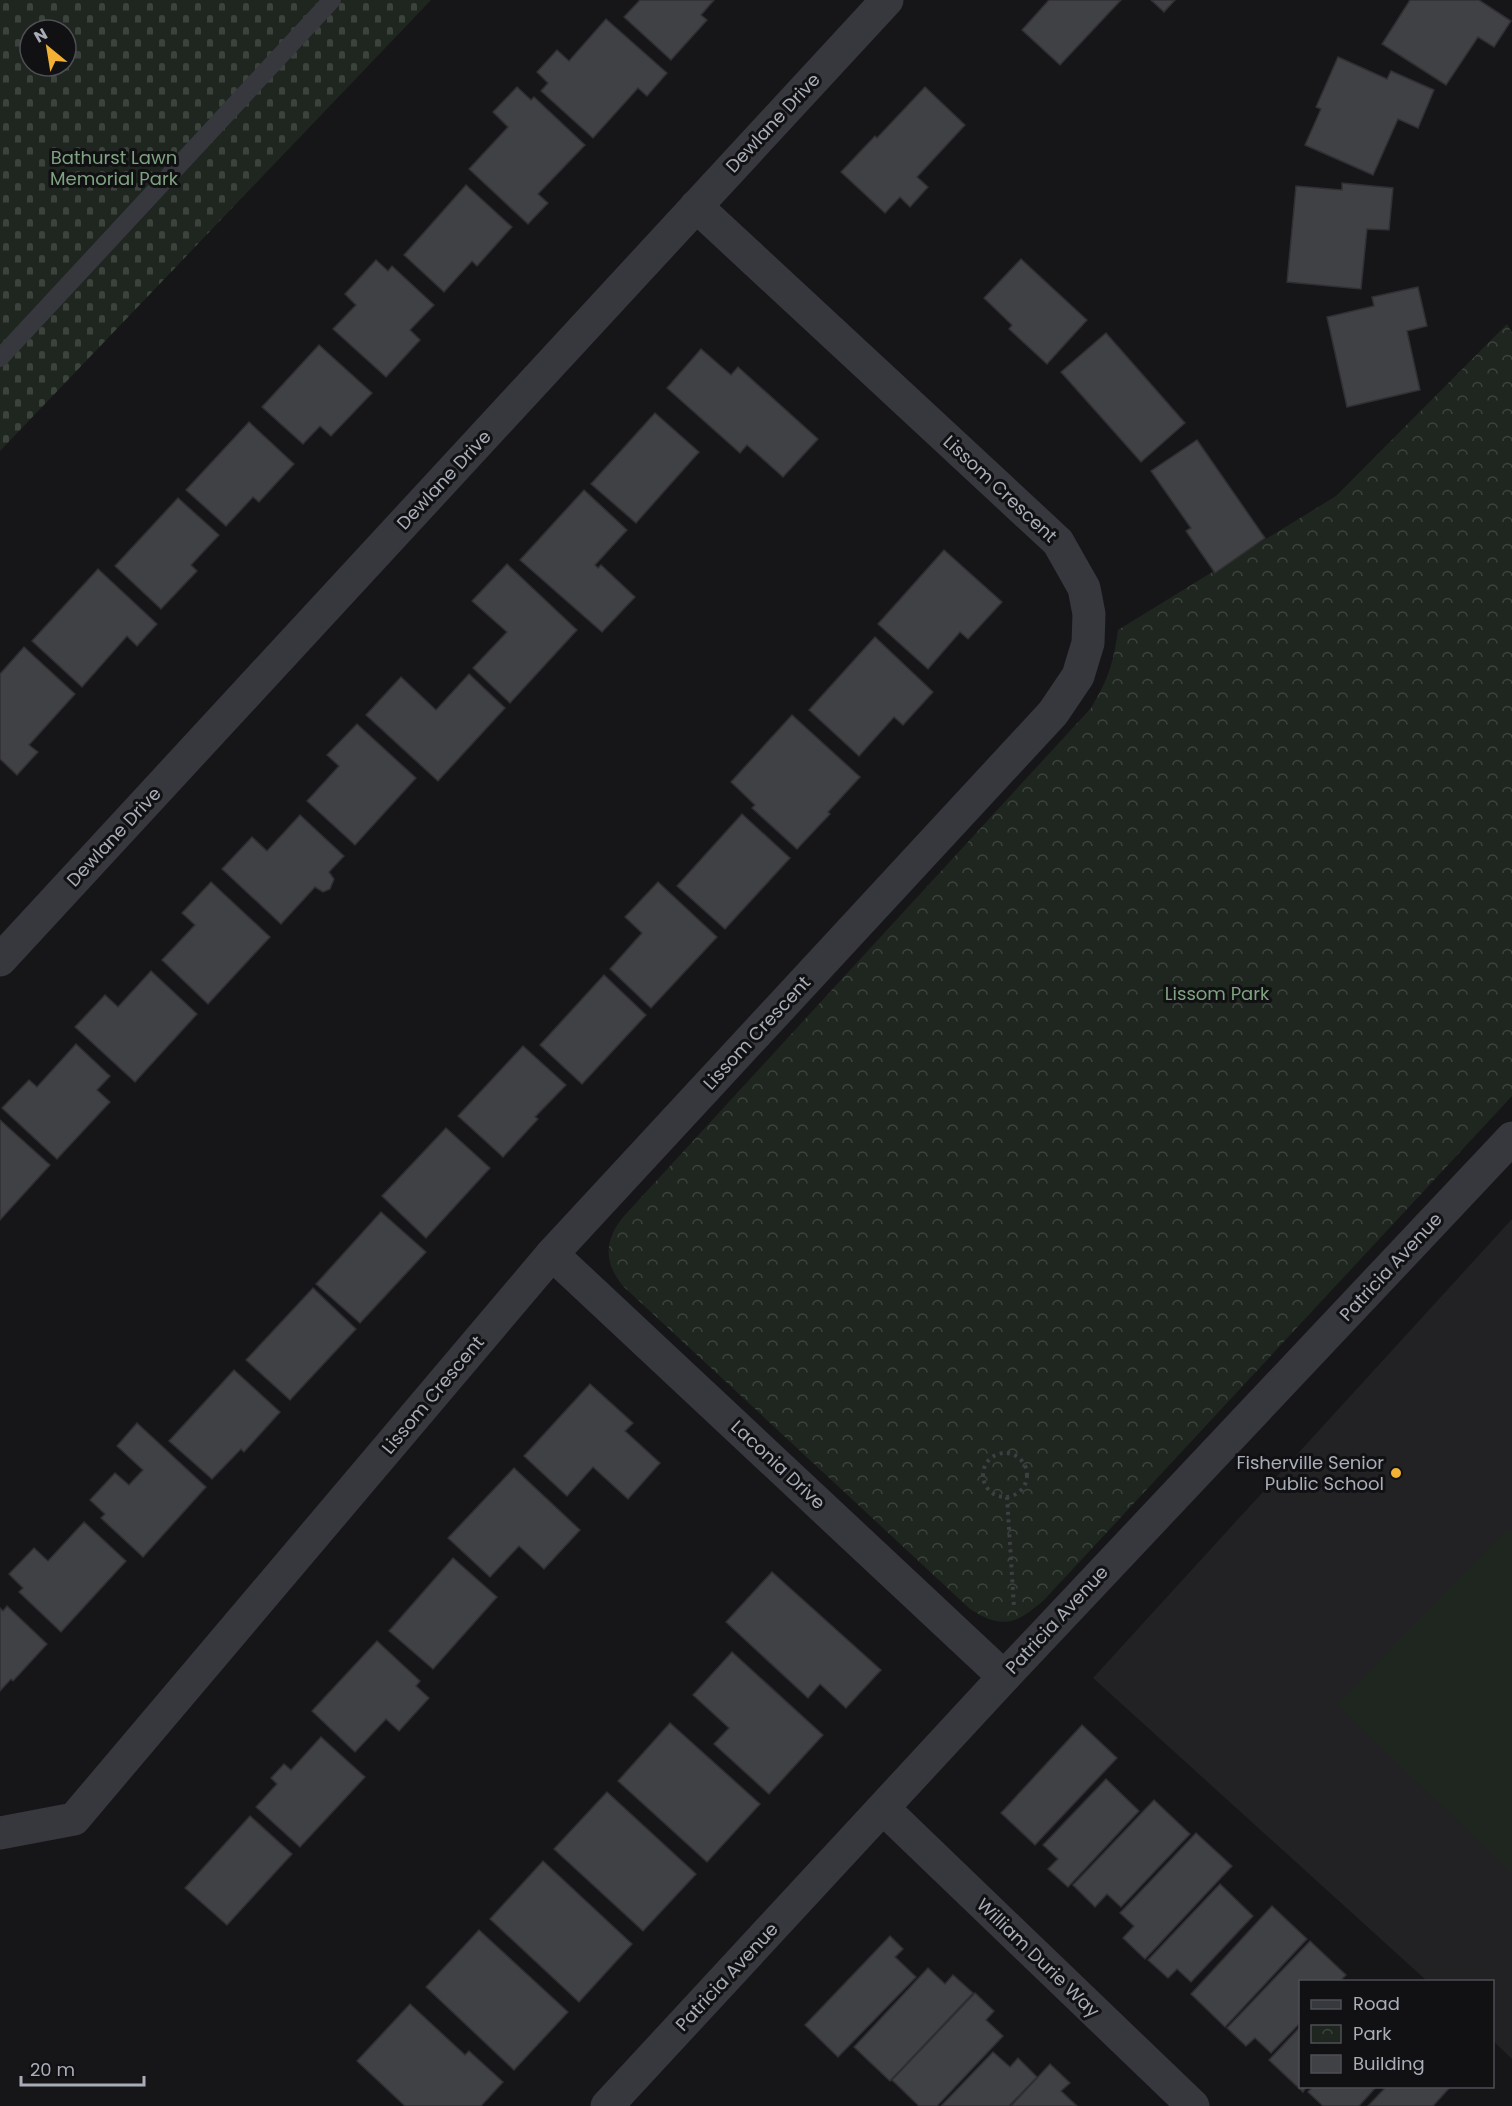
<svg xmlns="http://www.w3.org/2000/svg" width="1512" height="2106" viewBox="0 0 1512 2106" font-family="Poppins,sans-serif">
<defs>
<pattern id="cemetery-stones" width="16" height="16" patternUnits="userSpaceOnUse" patternTransform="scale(1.5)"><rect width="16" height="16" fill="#1e261f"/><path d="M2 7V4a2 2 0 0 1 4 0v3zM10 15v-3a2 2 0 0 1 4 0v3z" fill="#3c433d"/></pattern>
<pattern id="park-crowns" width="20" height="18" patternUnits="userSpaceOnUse" patternTransform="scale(1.5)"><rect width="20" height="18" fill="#1e261f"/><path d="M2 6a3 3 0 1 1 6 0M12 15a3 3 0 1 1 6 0" fill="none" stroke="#3c433d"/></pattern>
</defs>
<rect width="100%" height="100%" fill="#161618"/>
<path fill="#222225" d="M1512,1219V2059L1493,2041L1492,1982L1427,1981L1093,1678Z"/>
<path fill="url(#cemetery-stones)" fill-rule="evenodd" d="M0,0H431L0,451ZM30,30H66V66H30Z"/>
<path fill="url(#park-crowns)" d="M1507,324L1512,333V1096L1044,1600C1016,1624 1003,1630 970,1609L624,1287C603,1263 604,1240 624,1216L1091,708C1109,678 1113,664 1118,630L1336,496Z"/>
<path fill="#1e261f" d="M1507,1529L1512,1533V1873L1337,1705Z"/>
<g fill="#404145" stroke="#303034" stroke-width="1.5">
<path d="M640,0H714L701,15L707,20L671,60L624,17Z"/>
<path d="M1049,0H1048H1121L1060,65L1022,30Z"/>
<path d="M1151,0H1175L1164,12Z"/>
<path d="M1410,0H1479L1511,21L1494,47L1478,37L1446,85L1382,44Z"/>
<path d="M606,19L667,73L647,96L638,88L593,138L541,91L548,83L537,72L557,50L569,61Z"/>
<path d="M1338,57L1387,79L1391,71L1434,90L1418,128L1398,119L1373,175L1305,145L1321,109L1316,107Z"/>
<path d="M517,87L531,100L534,97L585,145L538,194L548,203L528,224L469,169L508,127L493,112Z"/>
<path d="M925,87L965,125L917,177L928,187L910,207L900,197L885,213L841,172L875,136L877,138Z"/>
<path d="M1342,183L1393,188L1389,230L1367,229L1361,289L1287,282L1296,186L1342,190Z"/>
<path d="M466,185L512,227L477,266L472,261L444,292L404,255Z"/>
<path d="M1021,259L1087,320L1047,364L1009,329L1012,325L984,298Z"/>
<path d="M376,260L388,271L392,266L434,305L410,330L420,340L386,377L333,329L356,305L345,294Z"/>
<path d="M1418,287L1427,326L1407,331L1420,390L1347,407L1327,317L1374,306L1372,297Z"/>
<path d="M1106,333L1185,423L1141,462L1061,372Z"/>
<path d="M319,345L372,393L331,436L320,426L303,444L262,407Z"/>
<path d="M701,349L731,375L738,367L818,439L783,477L747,445L740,453L667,388Z"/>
<path d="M655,413L699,452L636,523L591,484Z"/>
<path d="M249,422L294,464L259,502L253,497L226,526L186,490Z"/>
<path d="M1197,440L1265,538L1215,573L1186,531L1191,528L1151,471Z"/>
<path d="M584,490L627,530L595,565L598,568L601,565L635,597L602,632L520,560Z"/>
<path d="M178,498L219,535L191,565L197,571L161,609L115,566Z"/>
<path d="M944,550L1002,602L968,639L960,632L928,669L878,624Z"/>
<path d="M507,564L577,630L510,703L473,668L507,632L472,601Z"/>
<path d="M98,569L157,624L137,646L127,636L82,687L32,641Z"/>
<path d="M875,637L933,692L903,725L894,717L859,756L809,710Z"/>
<path d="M24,647L75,694L29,745L38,752L17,775L0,759V674Z"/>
<path d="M469,674L505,708L438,781L366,715L401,677L436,710Z"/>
<path d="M792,715L860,777L828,812L830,814L797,849L752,808L755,805L731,782Z"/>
<path d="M357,724L416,778L355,845L307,801L339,766L327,755Z"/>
<path d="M742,814L790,858L725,929L677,886Z"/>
<path d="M300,815L344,856L329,872L334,879L330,889L323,892L315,887L281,924L222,869L252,837L267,851Z"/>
<path d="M211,882L270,937L208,1004L162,960L195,925L182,913Z"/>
<path d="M658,882L717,937L651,1008L610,969L642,933L625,917Z"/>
<path d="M151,971L197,1014L135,1082L75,1027L105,995L118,1007Z"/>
<path d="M604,975L646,1015L582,1084L540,1045Z"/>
<path d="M76,1044L110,1076L97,1090L110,1102L57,1159L2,1108L29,1080L37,1087Z"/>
<path d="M523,1046L566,1085L535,1117L538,1119L503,1157L458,1116Z"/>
<path d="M0,1120L50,1165L0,1220Z"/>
<path d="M446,1128L490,1168L426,1238L382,1196Z"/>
<path d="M381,1212L426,1252L360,1323L316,1284Z"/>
<path d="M313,1288L356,1329L290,1400L246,1360Z"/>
<path d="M234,1370L280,1412L244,1452L241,1449L212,1479L169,1441Z"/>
<path d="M590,1384L633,1423L625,1431L660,1463L628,1499L593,1467L567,1496L524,1456Z"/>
<path d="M137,1423L206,1487L143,1557L101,1518L105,1514L90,1500L115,1473L129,1485L143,1470L117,1446Z"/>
<path d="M514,1468L580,1530L544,1569L519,1546L490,1577L448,1538Z"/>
<path d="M84,1522L126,1561L61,1632L19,1592L23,1588L9,1574L34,1548L48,1561Z"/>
<path d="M453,1558L497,1597L433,1669L389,1631Z"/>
<path d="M772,1572L881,1670L846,1708L820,1684L808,1698L726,1622Z"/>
<path d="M7,1606L47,1644L13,1681L11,1679L0,1691V1608L3,1611Z"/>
<path d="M377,1641L420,1681L416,1686L429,1698L399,1731L386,1719L355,1752L312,1711Z"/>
<path d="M732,1652L823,1735L769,1794L714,1744L729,1728L693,1695Z"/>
<path d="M670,1723L760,1804L707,1862L618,1781Z"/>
<path d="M1082,1725L1117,1758L1035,1845L1001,1813Z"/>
<path d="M321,1737L365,1777L300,1847L256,1807L277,1784L271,1778L284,1764L291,1770Z"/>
<path d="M1106,1779L1139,1811L1068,1887L1048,1869L1058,1859L1043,1845Z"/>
<path d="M607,1792L696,1874L643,1931L554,1849Z"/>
<path d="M1154,1800L1190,1834L1121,1907L1107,1894L1095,1907L1073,1885Z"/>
<path d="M250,1816L292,1854L227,1925L185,1888Z"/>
<path d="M1196,1833L1232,1866L1145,1959L1123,1938L1134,1926L1120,1913Z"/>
<path d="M543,1861L632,1944L579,2002L490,1919Z"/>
<path d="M1220,1884L1253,1916L1191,1982L1177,1969L1168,1978L1148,1960Z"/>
<path d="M1272,1906L1307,1939L1225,2027L1191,1994Z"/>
<path d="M479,1930L568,2012L514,2070L426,1987Z"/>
<path d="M890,1936L903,1949L895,1957L916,1977L838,2057L805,2025Z"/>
<path d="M1310,1941L1346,1975L1339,1982H1300V2023L1271,2053L1255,2038L1246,2046L1227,2028Z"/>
<path d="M928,1968L945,1984L953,1975L973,1993L890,2081L854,2047Z"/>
<path d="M975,1993L994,2011L986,2020L1003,2036L937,2106H919L892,2080Z"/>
<path d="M410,2004L465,2055L469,2051L503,2082L481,2106H405L357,2061Z"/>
<path d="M1300,2027V2086H1307L1303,2092L1269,2060Z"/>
<path d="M993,2052L1010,2067L1018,2058L1037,2077L1009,2106H941Z"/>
<path d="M1050,2064L1070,2083L1061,2091L1077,2106H1011Z"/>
<path d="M1313,2086H1377L1359,2106H1323L1308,2092Z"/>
<path d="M1387,2086H1451L1433,2106H1368Z"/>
</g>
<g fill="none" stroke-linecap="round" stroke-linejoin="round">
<g stroke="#3d3f44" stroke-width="4" stroke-dasharray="3 4.5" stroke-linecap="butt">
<circle cx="1005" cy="1475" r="22"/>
<path d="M1007,1497L1014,1607"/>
</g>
<path stroke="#37383d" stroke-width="18" d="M0,358L332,0"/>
<g stroke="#37383d" stroke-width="33">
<path d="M0,960L887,0"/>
<path d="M552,1254L1004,1677"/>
<path d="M884,1809L1193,2106"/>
<path d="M0,1833L74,1819L552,1254L1053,713L1078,676L1088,643L1089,614L1084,588L1058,542L696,206"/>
<path d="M607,2106L1004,1677L1512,1138"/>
</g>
</g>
<circle fill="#f2b134" stroke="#111113" stroke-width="2" cx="1396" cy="1473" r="6"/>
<g text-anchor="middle" stroke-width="6" stroke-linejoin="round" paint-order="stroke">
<g font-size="18" fill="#a8adb8" stroke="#111113">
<text transform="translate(773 123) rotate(-47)" y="6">Dewlane Drive</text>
<text transform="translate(444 480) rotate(-47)" y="6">Dewlane Drive</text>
<text transform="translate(1000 489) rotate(43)" y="6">Lissom Crescent</text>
<text transform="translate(114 837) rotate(-47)" y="6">Dewlane Drive</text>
<text transform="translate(757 1033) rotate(-47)" y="6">Lissom Crescent</text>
<text transform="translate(1391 1267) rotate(-47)" y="6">Patricia Avenue</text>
<text transform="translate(433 1395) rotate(-50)" y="6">Lissom Crescent</text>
<text transform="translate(778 1465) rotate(43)" y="6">Laconia Drive</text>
<text transform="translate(1057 1620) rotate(-47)" y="6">Patricia Avenue</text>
<text transform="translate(1038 1958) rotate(44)" y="6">William Durie Way</text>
<text transform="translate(727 1977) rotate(-47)" y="6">Patricia Avenue</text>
</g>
<g font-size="18" fill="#7fa381" stroke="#111113">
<text x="114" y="164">Bathurst Lawn<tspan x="114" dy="21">Memorial Park</tspan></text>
<text x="1217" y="1000">Lissom Park</text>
</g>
<g font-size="18" fill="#a8adb8" stroke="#111113" text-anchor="end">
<text x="1384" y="1469">Fisherville Senior<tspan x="1384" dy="21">Public School</tspan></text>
</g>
</g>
<rect x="1299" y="1980" width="195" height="108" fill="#111113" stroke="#4d4f55" stroke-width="1.5"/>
<rect x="1311" y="2000" width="30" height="9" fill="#37383d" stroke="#4d4f55" stroke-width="1.5"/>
<text x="1353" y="2010" font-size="18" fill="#a8adb8">Road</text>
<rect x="1311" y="2025" width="30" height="18" fill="url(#park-crowns)" stroke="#4d4f55" stroke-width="1.5"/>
<text x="1353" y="2040" font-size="18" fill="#a8adb8">Park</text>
<rect x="1311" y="2055" width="30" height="18" fill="#404145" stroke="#4d4f55" stroke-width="1.5"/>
<text x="1353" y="2070" font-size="18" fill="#a8adb8">Building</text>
<g transform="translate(48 48) rotate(330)"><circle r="28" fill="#111113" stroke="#4d4f55" stroke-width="1.5"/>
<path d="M0-4.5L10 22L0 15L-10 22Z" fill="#f2b134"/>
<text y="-9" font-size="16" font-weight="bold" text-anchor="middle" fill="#a8adb8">N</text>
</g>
<path d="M21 2076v9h123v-9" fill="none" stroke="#a8adb8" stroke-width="3"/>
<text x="30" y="2076" font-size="18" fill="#a8adb8" stroke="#111113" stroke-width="4.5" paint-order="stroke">20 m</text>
</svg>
